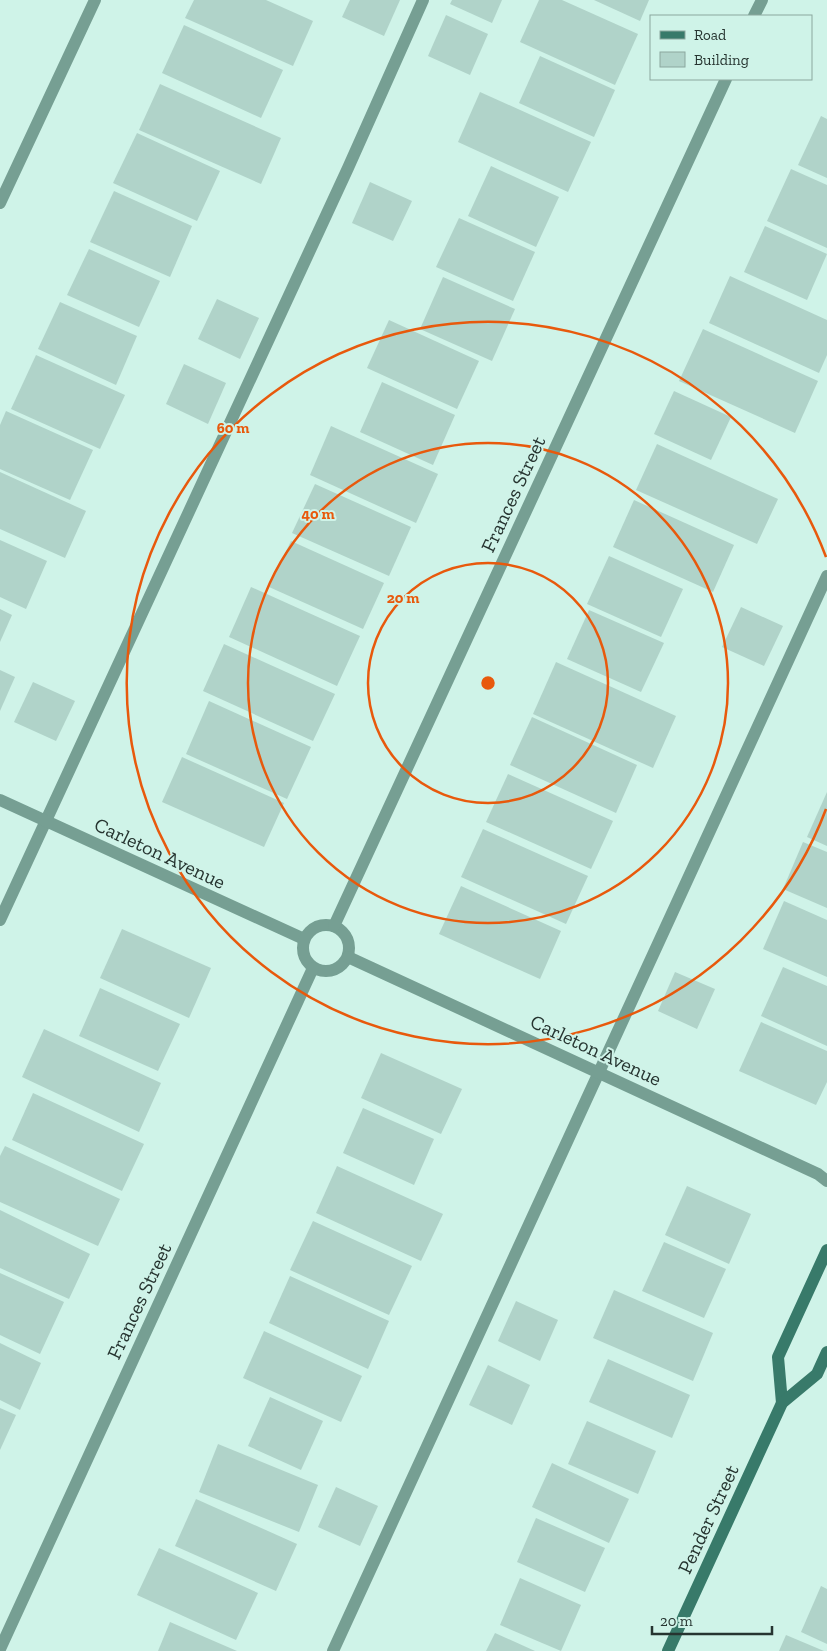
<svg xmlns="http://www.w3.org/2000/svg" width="827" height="1651" viewBox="0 0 827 1651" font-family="'Zilla Slab',serif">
<rect width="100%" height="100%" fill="#cff3e8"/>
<g fill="#b0d3c9">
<path d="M194,0H266L313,21L293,66L185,18Z"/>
<path d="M350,0H400L384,36L342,17Z"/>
<path d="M452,0H502L492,23L450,4Z"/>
<path d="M539,0H562L638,34L615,85L520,42Z"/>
<path d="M594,0H649L640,21Z"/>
<path d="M446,15L488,34L470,75L428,56Z"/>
<path d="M184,25L283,70L261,118L162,73Z"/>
<path d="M540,56L615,90L594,137L519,103Z"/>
<path d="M160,84L281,138L261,184L139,130Z"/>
<path d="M480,92L591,142L568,192L458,142Z"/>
<path d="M821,116L827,119V178L798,165Z"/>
<path d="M137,133L220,171L197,221L113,183Z"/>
<path d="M491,166L559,197L536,247L468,216Z"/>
<path d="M791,169L827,185V248L767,221Z"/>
<path d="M370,182L412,201L393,241L352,223Z"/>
<path d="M114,191L192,226L170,277L90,242Z"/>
<path d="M459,218L535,252L513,301L436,267Z"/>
<path d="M765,226L827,254L807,300L744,272Z"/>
<path d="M89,249L160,281L139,327L67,295Z"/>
<path d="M730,276L827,320V355L819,373L709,323Z"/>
<path d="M443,277L515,309L492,361L420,329Z"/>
<path d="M217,299L259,318L240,359L198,339Z"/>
<path d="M60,302L137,336L116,385L38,349Z"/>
<path d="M389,320L479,361L457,409L367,368Z"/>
<path d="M703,329L818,381L795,433L679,381Z"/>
<path d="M36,355L125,395L100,449L11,409Z"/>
<path d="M184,364L226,383L208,424L166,404Z"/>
<path d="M382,382L455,415L433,465L360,432Z"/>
<path d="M674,391L731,417L711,460L654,434Z"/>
<path d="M6,411L93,450L70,500L0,469V425Z"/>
<path d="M331,426L438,474L416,523L310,475Z"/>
<path d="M657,444L778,499L757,544L636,490Z"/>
<path d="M0,472L86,511L65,558L0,529Z"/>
<path d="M315,484L411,527L389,576L292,533Z"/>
<path d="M634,500L734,545L713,592L613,547Z"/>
<path d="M0,540L47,561L26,609L0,597Z"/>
<path d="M291,541L384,583L363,629L269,587Z"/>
<path d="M609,556L683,589L661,637L587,604Z"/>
<path d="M251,587L360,636L337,686L229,637Z"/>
<path d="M741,607L783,626L764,666L722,647Z"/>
<path d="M0,609L12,615L0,642Z"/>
<path d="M589,610L664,643L641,692L567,659Z"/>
<path d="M224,644L335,694L313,741L203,691Z"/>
<path d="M556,662L676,716L653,768L533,714Z"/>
<path d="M0,670L15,677L0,711Z"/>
<path d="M33,682L75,701L56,741L14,722Z"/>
<path d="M209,701L311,747L287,799L186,754Z"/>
<path d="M532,717L637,765L616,813L510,765Z"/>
<path d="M182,757L284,803L264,847L162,802Z"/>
<path d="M508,774L613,821L591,869L486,822Z"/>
<path d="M827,792V846L807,837Z"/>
<path d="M483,829L588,876L566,924L461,877Z"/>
<path d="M803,842L827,852V908L783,889Z"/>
<path d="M461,886L561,931L540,979L439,934Z"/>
<path d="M784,901L827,920V977L763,949Z"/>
<path d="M122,929L211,968L189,1018L100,978Z"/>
<path d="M783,967L827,986V1046L761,1016Z"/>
<path d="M675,972L715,989L697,1029L658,1011Z"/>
<path d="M100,988L180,1024L158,1071L79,1036Z"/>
<path d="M761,1022L827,1051V1082L816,1105L739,1071Z"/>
<path d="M44,1029L161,1083L139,1132L22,1077Z"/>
<path d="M381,1053L462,1089L441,1134L361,1098Z"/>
<path d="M33,1093L144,1144L122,1191L12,1140Z"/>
<path d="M363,1108L434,1139L414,1185L343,1153Z"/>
<path d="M5,1146L120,1199L98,1246L0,1202V1156Z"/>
<path d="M337,1166L443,1214L421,1261L316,1213Z"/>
<path d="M687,1186L751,1214L729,1264L665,1235Z"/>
<path d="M0,1210L90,1254L69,1299L0,1268Z"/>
<path d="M313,1221L412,1266L389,1315L290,1270Z"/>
<path d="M664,1242L726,1269L704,1318L642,1291Z"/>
<path d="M0,1273L64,1302L40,1354L0,1335Z"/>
<path d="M290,1276L389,1321L368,1369L269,1323Z"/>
<path d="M614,1290L713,1333L693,1381L593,1338Z"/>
<path d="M516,1301L558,1320L540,1361L498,1341Z"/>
<path d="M264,1331L362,1376L341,1422L243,1378Z"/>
<path d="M0,1343L41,1363L20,1410L0,1400Z"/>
<path d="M608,1359L690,1395L672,1438L589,1402Z"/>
<path d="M488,1365L530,1385L512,1425L469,1405Z"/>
<path d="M270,1397L323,1421L301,1470L248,1446Z"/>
<path d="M0,1408L16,1415L0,1450Z"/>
<path d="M587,1421L656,1451L638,1494L568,1464Z"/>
<path d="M218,1444L318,1485L299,1532L199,1492Z"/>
<path d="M552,1463L629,1499L609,1543L532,1507Z"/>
<path d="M336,1487L378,1506L360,1546L318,1527Z"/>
<path d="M196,1499L297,1544L276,1591L175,1546Z"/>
<path d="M536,1518L605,1548L585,1592L517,1562Z"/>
<path d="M159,1548L258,1593L236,1640L137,1595Z"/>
<path d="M520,1578L581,1605L561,1651L500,1625Z"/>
<path d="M821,1586L827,1589V1644L801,1632Z"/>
<path d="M170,1622L237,1651H158Z"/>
<path d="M495,1633L535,1651H486Z"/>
<path d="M786,1635L824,1651H779Z"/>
</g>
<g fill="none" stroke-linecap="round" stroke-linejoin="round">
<g stroke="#769f93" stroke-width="12">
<path d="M0,920L348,168L423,0"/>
<path d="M333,1651C497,1292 663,935 827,576"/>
</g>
<g stroke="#769f93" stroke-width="12">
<path d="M754,16L762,0"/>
<path d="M0,203L95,0"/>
<path d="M0,800L304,939"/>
<circle cx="326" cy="948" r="23"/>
<path d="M334,926L726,79"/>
<path d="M348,957L818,1174L827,1181"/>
<path d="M0,1649L313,968"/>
</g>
<g stroke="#387a6a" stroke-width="12">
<path d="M782,1403L778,1357L827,1250"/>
<path d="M668,1651L782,1403L817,1374L827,1352"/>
</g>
</g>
<g fill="none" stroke="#e8590c" stroke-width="2.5">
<circle cx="488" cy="683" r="120"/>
<circle cx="488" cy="683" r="240"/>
<path d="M826 809A361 361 0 1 1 826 557"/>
</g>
<g text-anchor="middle" stroke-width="4" stroke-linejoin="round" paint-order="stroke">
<g font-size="20" fill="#263430" stroke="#cff3e8">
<text transform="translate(513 494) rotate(-65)" y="7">Frances Street</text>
<text transform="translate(160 853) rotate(25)" y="7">Carleton Avenue</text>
<text transform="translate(596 1050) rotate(25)" y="7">Carleton Avenue</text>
<text transform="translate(139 1301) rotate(-65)" y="7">Frances Street</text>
<text transform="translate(708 1519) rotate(-65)" y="7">Pender Street</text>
</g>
</g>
<circle cx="488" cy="683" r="8" fill="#e8590c" stroke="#cff3e8" stroke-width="2.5"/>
<g font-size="15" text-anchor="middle" font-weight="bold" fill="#e8590c" stroke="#cff3e8" stroke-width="4" stroke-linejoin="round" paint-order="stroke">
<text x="233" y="433">60 m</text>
<text x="318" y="519">40 m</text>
<text x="403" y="603">20 m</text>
</g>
<rect x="650" y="15" width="162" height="65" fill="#cff3e8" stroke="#8ba79e"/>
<rect x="660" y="31" width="25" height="8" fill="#387a6a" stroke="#8ba79e"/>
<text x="694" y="40" font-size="15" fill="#263430">Road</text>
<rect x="660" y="52" width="25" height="15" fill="#b0d3c9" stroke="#8ba79e"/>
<text x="694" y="65" font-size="15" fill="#263430">Building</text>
<path d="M652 1626v8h120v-8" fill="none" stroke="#263430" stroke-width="2.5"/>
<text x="660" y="1626" font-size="15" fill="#263430" stroke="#cff3e8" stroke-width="4" paint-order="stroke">20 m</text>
</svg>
